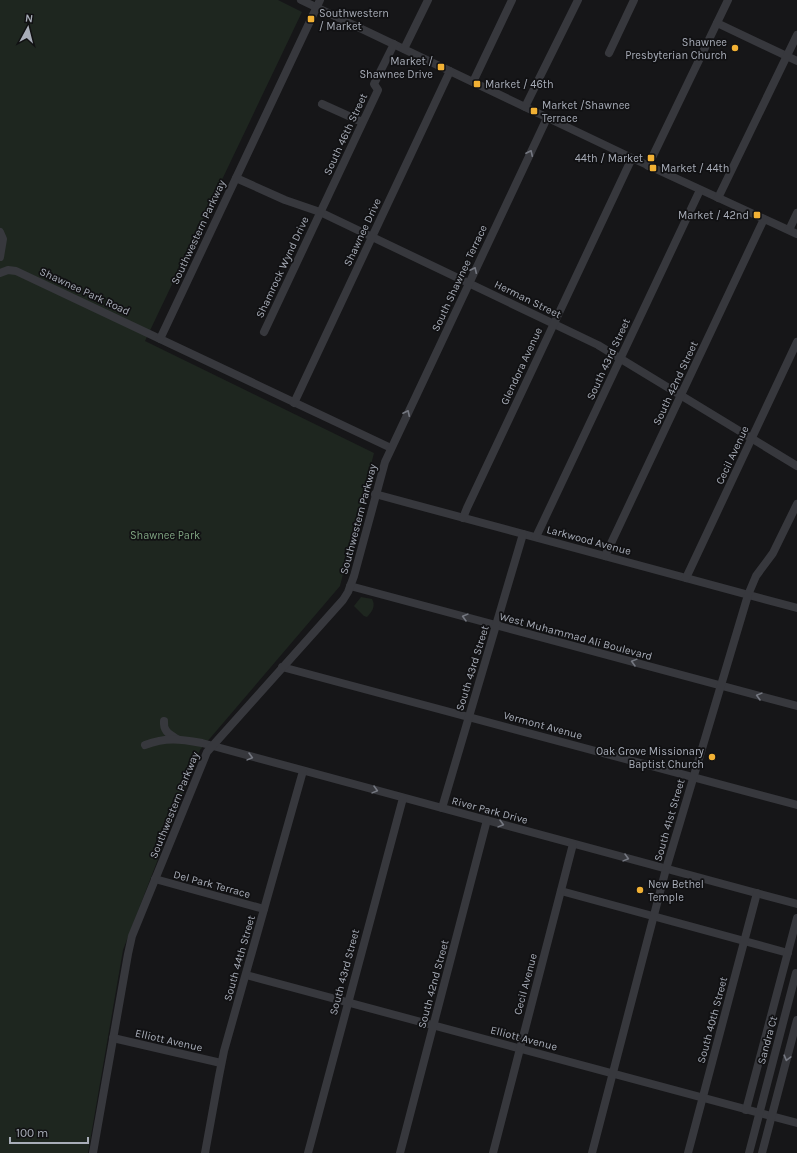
<svg xmlns="http://www.w3.org/2000/svg" width="797" height="1153" viewBox="0 0 797 1153" font-family="Karla,sans-serif">
<rect width="100%" height="100%" fill="#161618"/>
<g fill="#1e261f">
<path d="M0,0H278L302,12L145,341L374,453L340,586L200,750L123,950L88,1153H0Z"/>
<path d="M361,597L372,599C376,606 372,612 367,617L364,616L354,606Z"/>
</g>
<g fill="none" stroke-linecap="round" stroke-linejoin="round">
<g stroke="#37383d" stroke-width="8">
<path d="M301,0L632,158L797,234"/>
<path d="M717,23L797,61"/>
<path d="M404,49L428,0"/>
<path d="M609,53L634,0"/>
<path d="M473,82L512,0"/>
<path d="M322,104L362,122"/>
<path d="M525,107L578,0"/>
<path d="M648,166L728,0"/>
<path d="M236,178L285,200L320,212L598,345L797,466"/>
<path d="M718,198L797,35"/>
<path d="M789,230L797,213"/>
<path d="M0,232L3,239L0,257"/>
<path d="M0,273L8,270L16,271L391,448"/>
<path d="M264,332L378,90L374,84L394,44"/>
<path d="M160,339L320,0"/>
<path d="M294,403L450,71"/>
<path d="M375,494L797,608"/>
<path d="M463,518L467,508L632,158"/>
<path d="M536,537L700,190"/>
<path d="M605,556L764,219"/>
<path d="M686,578L797,342"/>
<path d="M350,586L797,706"/>
<path d="M282,667L797,805"/>
<path d="M164,721C163,731 169,734 177,739"/>
<path d="M145,745C166,737 180,739 202,743L797,904"/>
<path d="M442,808L523,534"/>
<path d="M155,879L264,909"/>
<path d="M561,891L788,953"/>
<path d="M246,975L797,1123"/>
<path d="M113,1038L221,1063"/>
<path d="M746,1110L797,918"/>
<path d="M93,1153L128,954L132,936L207,752L343,600L348,592L354,576L385,462L547,118"/>
<path d="M205,1153L219,1076L224,1051L303,771"/>
<path d="M308,1153L403,798"/>
<path d="M400,1153L487,820"/>
<path d="M493,1153L573,844"/>
<path d="M592,1153L666,869L748,595L756,576L773,553L797,504"/>
<path d="M688,1153L757,893"/>
<path d="M749,1153L796,973"/>
<path d="M762,1153L797,1020"/>
</g>
</g>
<defs><path id="oneway-chevron" d="M-2-3.5L2.5 0L-2 3.5" fill="none" stroke-width="1.6" stroke-linecap="round" stroke-linejoin="round"/></defs>
<g stroke="#757881">
<use href="#oneway-chevron" transform="translate(530 153) rotate(-65)"/>
<use href="#oneway-chevron" transform="translate(474 270) rotate(-65)"/>
<use href="#oneway-chevron" transform="translate(407 413) rotate(-65)"/>
<use href="#oneway-chevron" transform="translate(465 617) rotate(-165)"/>
<use href="#oneway-chevron" transform="translate(634 662) rotate(-165)"/>
<use href="#oneway-chevron" transform="translate(759 696) rotate(-165)"/>
<use href="#oneway-chevron" transform="translate(250 757) rotate(15)"/>
<use href="#oneway-chevron" transform="translate(375 790) rotate(15)"/>
<use href="#oneway-chevron" transform="translate(501 824) rotate(15)"/>
<use href="#oneway-chevron" transform="translate(626 858) rotate(15)"/>
<use href="#oneway-chevron" transform="translate(787 1058) rotate(105)"/>
</g>
<g fill="#f2b134" stroke="#111113" stroke-width="1.5">
<rect x="307" y="15" width="8" height="8" rx="2"/>
<circle cx="735" cy="48" r="4"/>
<rect x="437" y="63" width="8" height="8" rx="2"/>
<rect x="473" y="80" width="8" height="8" rx="2"/>
<rect x="530" y="107" width="8" height="8" rx="2"/>
<rect x="647" y="154" width="8" height="8" rx="2"/>
<rect x="649" y="164" width="8" height="8" rx="2"/>
<rect x="753" y="211" width="8" height="8" rx="2"/>
<circle cx="712" cy="757" r="4"/>
<circle cx="640" cy="890" r="4"/>
</g>
<g text-anchor="middle" stroke-width="3.5" stroke-linejoin="round" paint-order="stroke">
<g font-size="11" fill="#a8adb8" stroke="#111113" text-anchor="start">
<text x="319" y="17">Southwestern<tspan x="319" dy="13">/ Market</tspan></text>
<text x="727" y="46" text-anchor="end">Shawnee<tspan x="727" dy="13">Presbyterian Church</tspan></text>
<text x="433" y="65" text-anchor="end">Market /<tspan x="433" dy="13">Shawnee Drive</tspan></text>
<text x="485" y="88">Market / 46th</text>
<text x="542" y="109">Market /Shawnee<tspan x="542" dy="13">Terrace</tspan></text>
<text x="643" y="162" text-anchor="end">44th / Market</text>
<text x="661" y="172">Market / 44th</text>
<text x="749" y="219" text-anchor="end">Market / 42nd</text>
<text x="704" y="755" text-anchor="end">Oak Grove Missionary<tspan x="704" dy="13">Baptist Church</tspan></text>
<text x="648" y="888">New Bethel<tspan x="648" dy="13">Temple</tspan></text>
</g>
<g font-size="11" fill="#a8adb8" stroke="#111113">
<text transform="translate(345 134) rotate(-65)" y="4">South 46th Street</text>
<text transform="translate(198 232) rotate(-65)" y="4">Southwestern Parkway</text>
<text transform="translate(362 232) rotate(-65)" y="4">Shawnee Drive</text>
<text transform="translate(282 267) rotate(-65)" y="4">Shamrock Wynd Drive</text>
<text transform="translate(459 278) rotate(-65)" y="4">South Shawnee Terrace</text>
<text transform="translate(85 291) rotate(25)" y="4">Shawnee Park Road</text>
<text transform="translate(528 299) rotate(26)" y="4">Herman Street</text>
<text transform="translate(608 359) rotate(-65)" y="4">South 43rd Street</text>
<text transform="translate(521 366) rotate(-65)" y="4">Glendora Avenue</text>
<text transform="translate(675 383) rotate(-65)" y="4">South 42nd Street</text>
<text transform="translate(732 455) rotate(-65)" y="4">Cecil Avenue</text>
<text transform="translate(358 519) rotate(-75)" y="4">Southwestern Parkway</text>
<text transform="translate(589 540) rotate(15)" y="4">Larkwood Avenue</text>
<text transform="translate(576 636) rotate(15)" y="4">West Muhammad Ali Boulevard</text>
<text transform="translate(472 668) rotate(-73)" y="4">South 43rd Street</text>
<text transform="translate(543 725) rotate(15)" y="4">Vermont Avenue</text>
<text transform="translate(174 805) rotate(-68)" y="4">Southwestern Parkway</text>
<text transform="translate(490 810) rotate(15)" y="4">River Park Drive</text>
<text transform="translate(669 820) rotate(-74)" y="4">South 41st Street</text>
<text transform="translate(212 884) rotate(15)" y="4">Del Park Terrace</text>
<text transform="translate(239 958) rotate(-74)" y="4">South 44th Street</text>
<text transform="translate(344 972) rotate(-75)" y="4">South 43rd Street</text>
<text transform="translate(433 984) rotate(-75)" y="4">South 42nd Street</text>
<text transform="translate(525 984) rotate(-75)" y="4">Cecil Avenue</text>
<text transform="translate(712 1020) rotate(-75)" y="4">South 40th Street</text>
<text transform="translate(524 1038) rotate(15)" y="4">Elliott Avenue</text>
<text transform="translate(169 1040) rotate(13)" y="4">Elliott Avenue</text>
<text transform="translate(767 1040) rotate(-75)" y="4">Sandra Ct</text>
</g>
<g font-size="11" fill="#7fa381" stroke="#111113">
<text x="165" y="539">Shawnee Park</text>
</g>
</g>
<g transform="translate(28 28) rotate(7)" stroke="#111113" stroke-width="3" paint-order="stroke">
<path d="M0-3L7 15L0 10L-7 15Z" fill="#a8adb8"/>
<text y="-6" font-size="11" font-weight="bold" text-anchor="middle" fill="#a8adb8">N</text>
</g>
<path d="M10 1137v6h78v-6" fill="none" stroke="#a8adb8" stroke-width="2"/>
<text x="16" y="1137" font-size="12" fill="#a8adb8" stroke="#111113" stroke-width="3" paint-order="stroke">100 m</text>
</svg>
